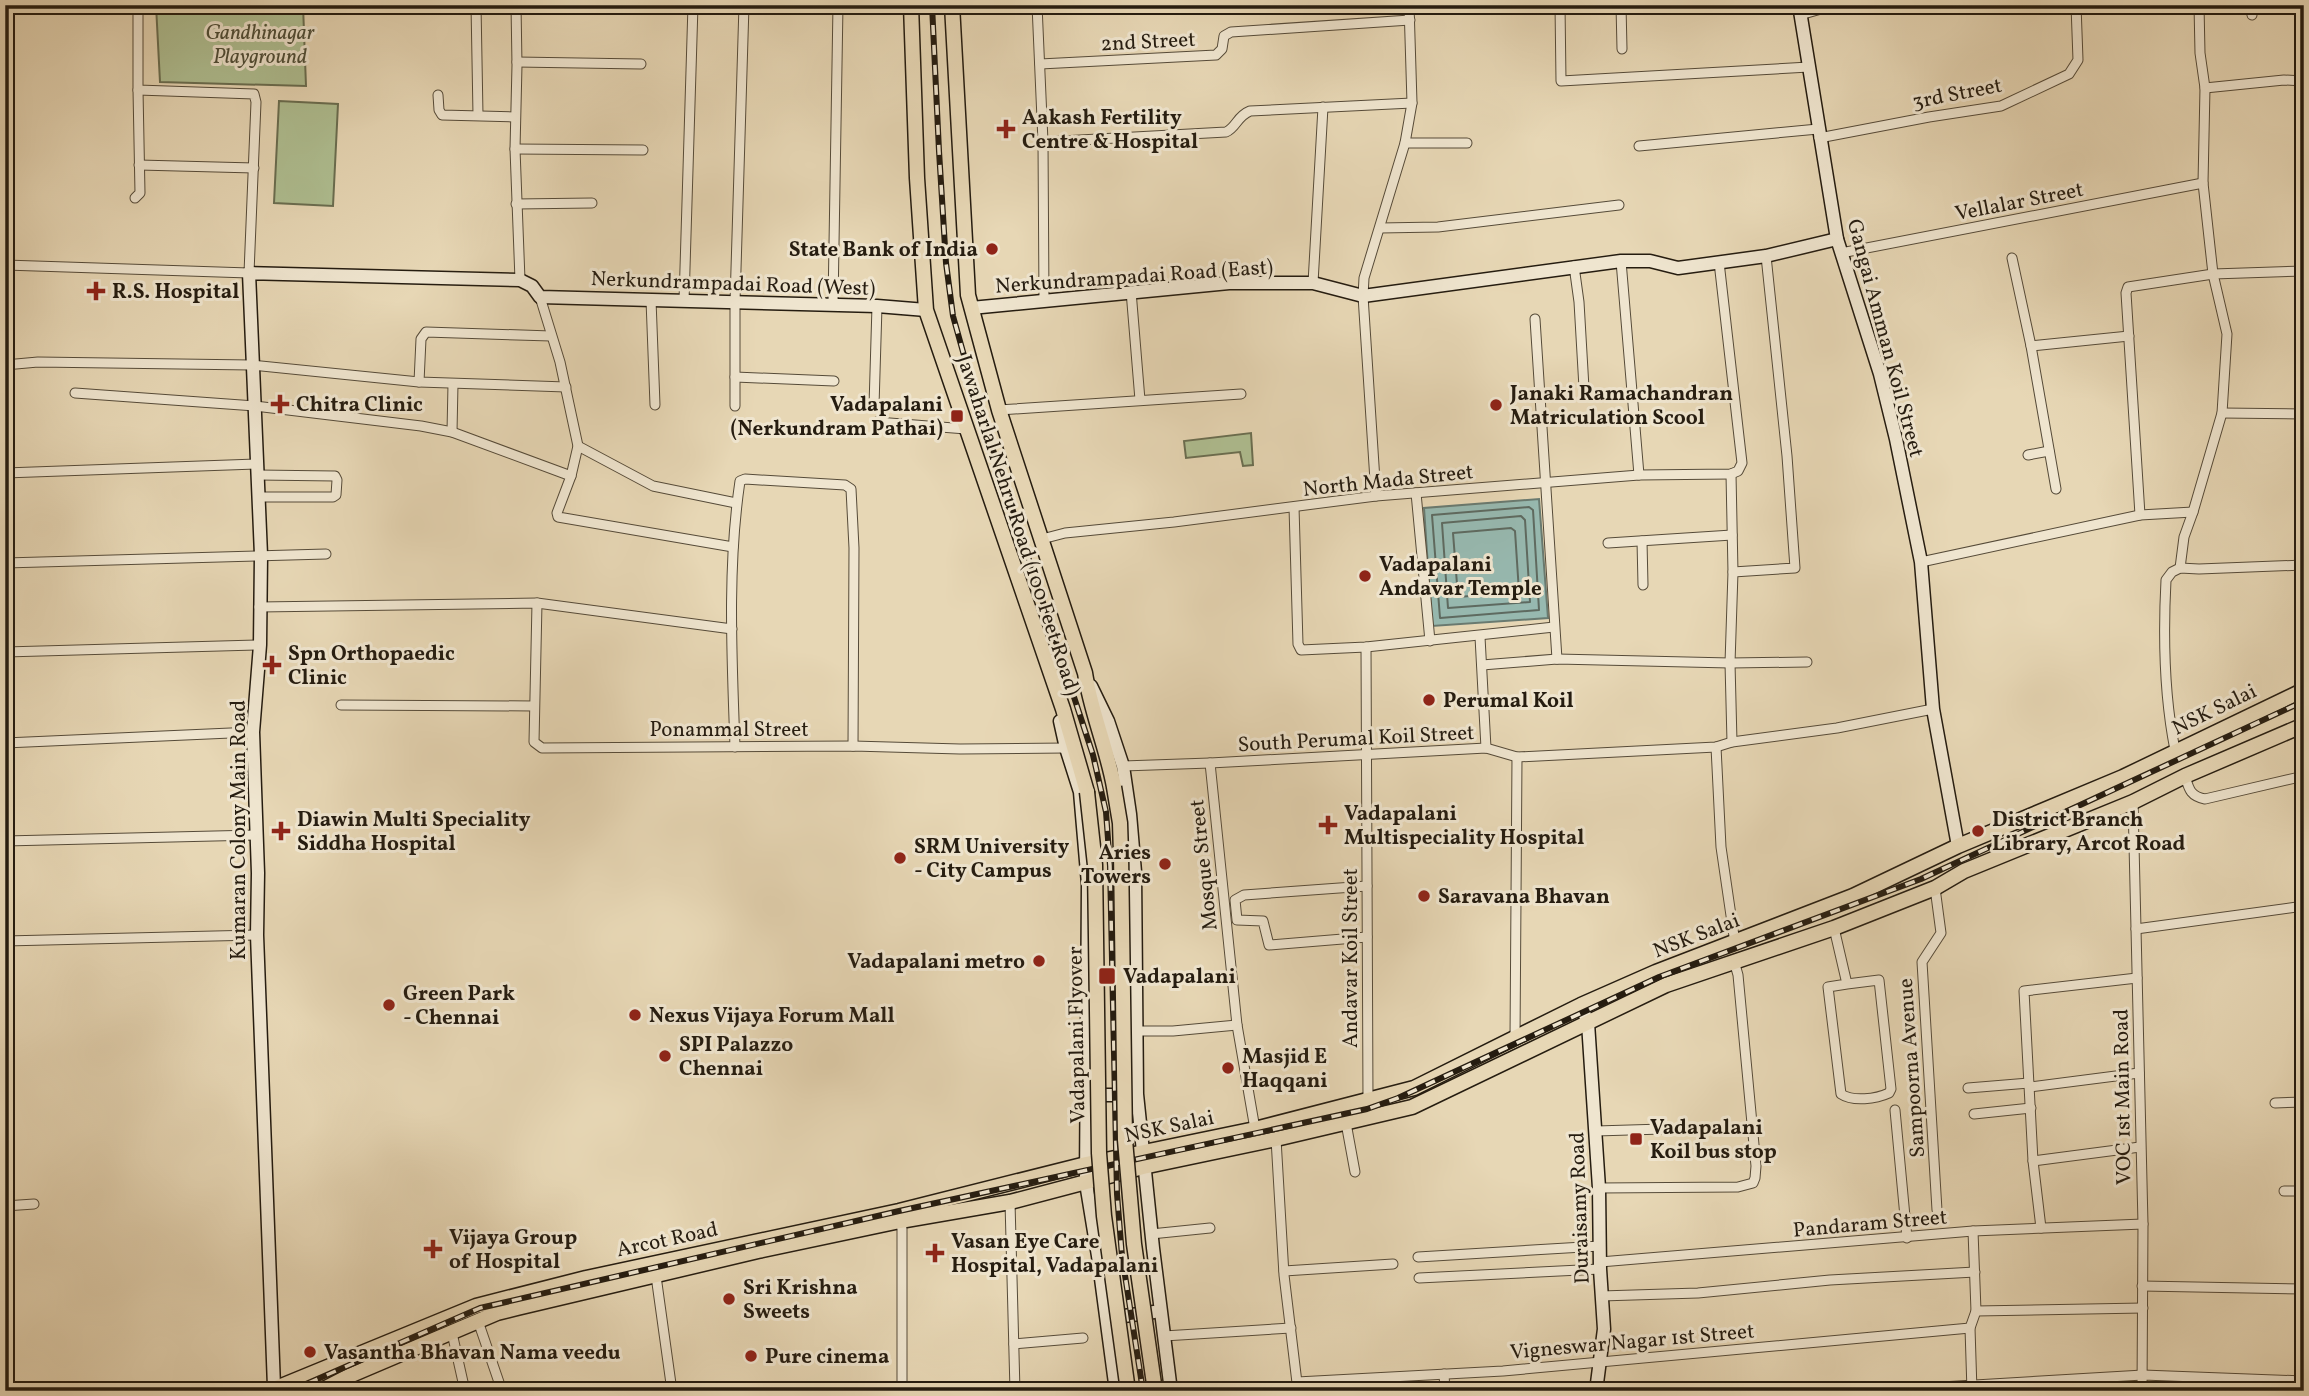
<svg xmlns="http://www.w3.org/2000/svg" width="2309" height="1396" viewBox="0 0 2309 1396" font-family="Vollkorn,serif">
<rect width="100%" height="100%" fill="#e7d7b5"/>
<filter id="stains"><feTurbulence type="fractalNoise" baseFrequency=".00286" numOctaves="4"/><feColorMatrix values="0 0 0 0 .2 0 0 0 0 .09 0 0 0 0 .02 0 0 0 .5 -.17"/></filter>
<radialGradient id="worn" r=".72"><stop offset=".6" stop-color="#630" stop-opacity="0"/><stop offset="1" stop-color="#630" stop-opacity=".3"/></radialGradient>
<g fill="#afbf92" stroke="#6a6e51" stroke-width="2">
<path d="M156,5H303L306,86L160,82Z"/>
<path d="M279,101L338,104L333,206L274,203Z"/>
<path d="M1251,433L1253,465L1243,466L1240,452L1186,458L1184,441Z"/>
</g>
<path fill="#97b9b0" stroke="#697a70" stroke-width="2" d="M1539,499L1548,618L1432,626L1424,508Z"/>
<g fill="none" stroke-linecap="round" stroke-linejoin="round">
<g stroke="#5e6a60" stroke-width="2">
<path d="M1529,507L1533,510L1539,610L1440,618L1432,515Z"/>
<path d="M1521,516L1525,520L1530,602L1448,608L1442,523Z"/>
<path d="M1511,528L1515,531L1519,592L1458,597L1453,533Z"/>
</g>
<defs>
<g id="street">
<path d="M476,5L478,115"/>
<path d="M516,5L517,65L515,149L520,280"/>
<path d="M1037,5L1043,142L1044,301"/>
<path d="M1560,5L1561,81L1809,67"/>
<path d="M1621,5L1622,49"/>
<path d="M2250,5L2252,15"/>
<path d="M1800,15L1835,5"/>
<path d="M517,62L641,64"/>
<path d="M1040,64L1216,55L1222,49L1224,36L1231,32L1410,20"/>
<path d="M2205,88L2284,80L2304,81"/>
<path d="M438,95L439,110L442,115L515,117"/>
<path d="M1819,138L1929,117L2001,106L2069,74L2078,60L2076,5"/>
<path d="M1043,142L1226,132C1236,128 1237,116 1250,111L1412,103"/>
<path d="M1405,143H1467"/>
<path d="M1639,146L1818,129"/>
<path d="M515,149L643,150"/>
<path d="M139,165L254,168"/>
<path d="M135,198L140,193L138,90"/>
<path d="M516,204L592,203"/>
<path d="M1380,228L1438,227L1619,205"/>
<path d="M1841,253L2203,183"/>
<path d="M2012,258L2031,346L2056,489"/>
<path d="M1621,261L1639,475"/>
<path d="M5,265L249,273L256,102L254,94L138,90V5"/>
<path d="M1574,266L1579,302L1584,388"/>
<path d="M1313,283L1323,107"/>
<path d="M1131,291L1140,400"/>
<path d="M540,297L560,362L578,446L571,476L557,513L558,517L733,547"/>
<path d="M651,300L655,405"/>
<path d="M684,301L693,5"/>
<path d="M833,304L838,5"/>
<path d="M1535,319L1557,659"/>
<path d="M2031,346L2129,336"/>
<path d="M5,365L38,362L251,365L419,382L566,387"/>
<path d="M735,377L834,381"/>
<path d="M419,382L421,339L426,332L551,336"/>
<path d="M75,393L255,406L421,426L452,432L571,476"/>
<path d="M735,406V302L744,5"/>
<path d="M874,406L877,306"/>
<path d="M999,410L1241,394"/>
<path d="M2222,413L2304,414"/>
<path d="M877,422L966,429"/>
<path d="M452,432L453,384"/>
<path d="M578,446L653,486L736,503"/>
<path d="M2028,455L2049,451"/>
<path d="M5,473L257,464"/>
<path d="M1731,474L1733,572L1730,663L1732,742"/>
<path d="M258,475L335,476L337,480L336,495L333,497H259"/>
<path d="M1416,493L1430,641"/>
<path d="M1376,496L1363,296L1364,278L1405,143L1412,103L1409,5"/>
<path d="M1294,507L1298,644L1301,650L1366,647L1554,627"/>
<path d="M2140,515L2126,293L2128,287L2213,274L2304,271"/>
<path d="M1042,539L1065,533L1174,522L1376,496L1639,475L1731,474L1738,471L1742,463L1719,262"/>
<path d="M1642,541L1643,585"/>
<path d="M1608,543L1732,535"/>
<path d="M1921,562L2140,515L2193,512"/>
<path d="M5,563L326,554"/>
<path d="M2180,568L2184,537L2193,512L2222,413L2227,334L2213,274L2203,183L2205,88L2200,53L2199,5"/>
<path d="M1733,572L1795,568L1787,456L1766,256"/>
<path d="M537,603L534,742L542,748L853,746L960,749L1066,748"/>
<path d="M259,607L537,603L732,629"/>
<path d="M1480,637L1486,748"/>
<path d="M1366,647L1368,1100"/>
<path d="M5,652L260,645"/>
<path d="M1482,665L1557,659L1730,663L1807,662"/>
<path d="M341,705L534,706"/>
<path d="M5,743L253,732"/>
<path d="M735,747C732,659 727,569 740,481L745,479L845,485L851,489L854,548L853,746"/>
<path d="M1716,747L1721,847L1735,943"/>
<path d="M2175,750C2164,695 2163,637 2166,580L2172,572L2180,568L2199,569L2304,565"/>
<path d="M1210,763L1237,1025L1255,1129"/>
<path d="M1123,766L1210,763L1486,748L1517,757L1716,747L1732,742L1837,728L1933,709"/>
<path d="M2185,776C2189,789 2190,796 2205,799L2304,776"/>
<path d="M2133,802L2143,1224L2142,1391"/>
<path d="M5,841L257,835"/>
<path d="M1935,888L1941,933L1922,962L1937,1210"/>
<path d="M1834,928L1847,984L1828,987L1841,1094C1853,1102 1876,1099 1889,1093L1891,1089L1879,980L1847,984"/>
<path d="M2136,929L2304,906"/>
<path d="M1367,937L1269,945L1263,921L1237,920L1235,900L1244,895L1367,886"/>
<path d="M5,941L257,935"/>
<path d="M1137,1031H1173L1237,1025"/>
<path d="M1515,1039L1517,757"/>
<path d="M2030,1087L2139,1073"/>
<path d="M1968,1088L2029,1083"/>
<path d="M2275,1103L2304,1102"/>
<path d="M1895,1110L1907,1238"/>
<path d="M1974,1114L2031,1108"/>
<path d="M1346,1123L1355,1172"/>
<path d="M1596,1131L1663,1129"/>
<path d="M1276,1139L1284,1275L1298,1391"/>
<path d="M2033,1161L2140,1147"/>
<path d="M1599,1188L1738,1187L1753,1183L1755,1178L1756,1166L1738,975L1734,961"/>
<path d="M2284,1191H2304"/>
<path d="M1010,1202L1015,1391"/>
<path d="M5,1206L34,1204"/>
<path d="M900,1221L902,1229V1391"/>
<path d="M2041,1228L2033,1161L2024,991L2137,978"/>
<path d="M1151,1234L1210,1228"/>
<path d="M1418,1257L1600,1246"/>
<path d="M1600,1262L1973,1231L2143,1224"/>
<path d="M1284,1271L1393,1264"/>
<path d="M656,1276L672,1391"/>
<path d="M1419,1278L1600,1269"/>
<path d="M2142,1286L2304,1289"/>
<path d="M1601,1296L1698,1293L1830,1280L1975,1272"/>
<path d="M1976,1311L2143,1308"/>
<path d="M478,1321L502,1391"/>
<path d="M452,1333L465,1391"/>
<path d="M1164,1336L1291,1328"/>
<path d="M1014,1344L1083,1338"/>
<path d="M1444,1374L1445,1391"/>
<path d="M1297,1382L1503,1371L1970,1328"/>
<path d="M1047,1391L1116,1387"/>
<path d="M1873,1391L2143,1375L2304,1381"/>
<path d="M1972,1391L1970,1328L1976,1311L1973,1231"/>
</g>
<g id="secondary">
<path d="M1799,5L1837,239L1880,374L1896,439L1921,562L1933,709L1958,846"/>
<path d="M971,308L1229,283H1313L1363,296L1621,261H1650L1678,268L1766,256L1837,239"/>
<path d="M1091,686L1108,721L1123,766L1130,814L1135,872L1137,1094L1153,1248L1171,1391"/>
<path d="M1060,721L1066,748L1080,792L1088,884L1086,1183L1098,1256L1116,1391"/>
<path d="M1581,1005L1588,1023L1599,1188L1600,1269L1604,1329L1596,1391"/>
<path d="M1091,1095H1133"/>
<path d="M1109,1318L1154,1312"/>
<path d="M274,1387L257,935L258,873L253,732L260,645L261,555L249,273L520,280L532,286L540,297L877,306L926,310"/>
</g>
<g id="primary">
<path d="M911,5L917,178L926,310L1063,709L1087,792"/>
<path d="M952,5L968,295L999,410L1085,673C1091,712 1107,748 1114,787"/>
<path d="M269,1391L476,1306L586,1278L899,1211L1086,1164L1255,1129L1414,1088L1581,1005L1656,972L1853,896L1958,846L2123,777L2304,690"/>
<path d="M320,1391L349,1376L497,1313L517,1308L758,1251L900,1221L1010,1202L1143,1167L1276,1139L1412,1107L1666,985L1834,928L1935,888L1964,871L2133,802L2185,776L2304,725"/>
</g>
</defs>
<use href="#street" stroke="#564b39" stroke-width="11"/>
<use href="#secondary" stroke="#251c10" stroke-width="15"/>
<use href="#primary" stroke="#251c10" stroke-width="17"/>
<use href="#street" stroke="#efe5cf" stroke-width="9"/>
<use href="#secondary" stroke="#efe5cf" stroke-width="12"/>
<use href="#primary" stroke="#e7d7b5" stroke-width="14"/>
<defs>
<g id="rail">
<path d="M932,5L939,151L946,263L953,316L975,395L1093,755L1106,812L1110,866L1117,1194L1122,1256L1143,1391"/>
<path d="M290,1391L480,1308L899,1211L1367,1109L1398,1098L1659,977L1921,879L2304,701"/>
</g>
</defs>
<use href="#rail" stroke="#251c10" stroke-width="6"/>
<use href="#rail" stroke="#efe5cf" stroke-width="3.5" stroke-dasharray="10" stroke-linecap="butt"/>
<defs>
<g id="primary-bridge">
<path d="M1114,787L1120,823L1121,854L1125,1140L1134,1244L1155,1391"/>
<path d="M1087,792L1095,865L1099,1153L1104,1216L1128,1391"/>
</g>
</defs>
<use href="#primary-bridge" stroke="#251c10" stroke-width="17" stroke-linecap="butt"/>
<use href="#primary-bridge" stroke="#e7d7b5" stroke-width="14"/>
</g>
<g fill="#8f2418" stroke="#efe5cf" stroke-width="2.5">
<path d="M1002.5 118.5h7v7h7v7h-7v7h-7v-7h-7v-7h7z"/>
<circle cx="992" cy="249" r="7"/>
<path d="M92.5 280.5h7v7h7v7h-7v7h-7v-7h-7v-7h7z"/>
<path d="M276.5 393.5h7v7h7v7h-7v7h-7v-7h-7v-7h7z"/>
<circle cx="1496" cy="405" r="7"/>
<rect x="950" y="409" width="14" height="14" rx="3.5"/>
<circle cx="1365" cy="576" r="7"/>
<path d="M268.5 654.5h7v7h7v7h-7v7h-7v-7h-7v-7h7z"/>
<circle cx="1429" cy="700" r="7"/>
<path d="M1324.5 814.5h7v7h7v7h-7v7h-7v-7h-7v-7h7z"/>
<path d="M277.5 820.5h7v7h7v7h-7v7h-7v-7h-7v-7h7z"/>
<circle cx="1978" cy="831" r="7"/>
<circle cx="900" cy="858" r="7"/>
<circle cx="1165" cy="864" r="7"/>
<circle cx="1424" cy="896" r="7"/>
<circle cx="1039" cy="961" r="7"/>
<rect x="1098" y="967" width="18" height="18" rx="3.5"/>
<circle cx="389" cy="1005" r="7"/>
<circle cx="635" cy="1015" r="7"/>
<circle cx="665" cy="1056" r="7"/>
<circle cx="1228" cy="1068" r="7"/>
<rect x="1629" y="1132" width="14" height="14" rx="3.5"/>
<path d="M429.5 1238.5h7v7h7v7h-7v7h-7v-7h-7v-7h7z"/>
<path d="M931.5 1242.5h7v7h7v7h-7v7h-7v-7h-7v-7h7z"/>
<circle cx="729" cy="1299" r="7"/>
<circle cx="310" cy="1352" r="7"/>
<circle cx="751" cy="1356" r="7"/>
</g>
<g text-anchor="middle" stroke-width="6" stroke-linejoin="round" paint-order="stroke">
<g font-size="21" font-style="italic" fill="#4e4d37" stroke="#efe5cf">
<text x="260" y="39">Gandhinagar<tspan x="260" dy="24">Playground</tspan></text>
</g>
<g font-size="21" fill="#251c10" stroke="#efe5cf">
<text transform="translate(1148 41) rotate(-3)" y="7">2nd Street</text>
<text transform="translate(1957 93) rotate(-11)" y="7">3rd Street</text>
<text transform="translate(2019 201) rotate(-11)" y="7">Vellalar Street</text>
<text transform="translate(1134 276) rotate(-4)" y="7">Nerkundrampadai Road (East)</text>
<text transform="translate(733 283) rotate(2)" y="7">Nerkundrampadai Road (West)</text>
<text transform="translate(1886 338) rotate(75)" y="7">Gangai Amman Koil Street</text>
<text transform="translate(1388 480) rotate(-6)" y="7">North Mada Street</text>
<text transform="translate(1019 525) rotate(72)" y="7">Jawaharlal Nehru Road (100 Feet Road)</text>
<text transform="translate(2214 709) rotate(-26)" y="7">NSK Salai</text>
<text x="729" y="736">Ponammal Street</text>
<text transform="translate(1356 738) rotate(-3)" y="7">South Perumal Koil Street</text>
<text transform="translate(238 830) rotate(-90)" y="7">Kumaran Colony Main Road</text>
<text transform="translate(1203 865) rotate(-96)" y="7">Mosque Street</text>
<text transform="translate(1696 935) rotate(-21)" y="7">NSK Salai</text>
<text transform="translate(1350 958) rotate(-90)" y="7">Andavar Koil Street</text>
<text transform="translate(1076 1035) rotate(-91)" y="7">Vadapalani Flyover</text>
<text transform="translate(1911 1068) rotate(-94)" y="7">Sampoorna Avenue</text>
<text transform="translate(2122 1097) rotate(-91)" y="7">VOC 1st Main Road</text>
<text transform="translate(1169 1126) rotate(-12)" y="7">NSK Salai</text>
<text transform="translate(1579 1208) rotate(-92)" y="7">Duraisamy Road</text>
<text transform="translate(1870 1223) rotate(-5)" y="7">Pandaram Street</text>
<text transform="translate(667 1239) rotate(-12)" y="7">Arcot Road</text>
<text transform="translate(1632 1341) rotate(-5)" y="7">Vigneswar Nagar 1st Street</text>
</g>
<g font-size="21" font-weight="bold" fill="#251c10" stroke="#efe5cf" text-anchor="start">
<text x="1022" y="124">Aakash Fertility<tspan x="1022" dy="24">Centre &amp; Hospital</tspan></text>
<text x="978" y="256" text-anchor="end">State Bank of India</text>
<text x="112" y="298">R.S. Hospital</text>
<text x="1510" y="400">Janaki Ramachandran<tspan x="1510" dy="24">Matriculation Scool</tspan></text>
<text x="296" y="411">Chitra Clinic</text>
<text x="943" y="411" text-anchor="end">Vadapalani<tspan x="943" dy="24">(Nerkundram Pathai)</tspan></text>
<text x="1379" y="571">Vadapalani<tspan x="1379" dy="24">Andavar Temple</tspan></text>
<text x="288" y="660">Spn Orthopaedic<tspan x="288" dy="24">Clinic</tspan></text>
<text x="1443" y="707">Perumal Koil</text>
<text x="1344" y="820">Vadapalani<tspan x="1344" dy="24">Multispeciality Hospital</tspan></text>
<text x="297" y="826">Diawin Multi Speciality<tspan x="297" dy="24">Siddha Hospital</tspan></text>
<text x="1992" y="826">District Branch<tspan x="1992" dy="24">Library, Arcot Road</tspan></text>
<text x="914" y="853">SRM University<tspan x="914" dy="24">- City Campus</tspan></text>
<text x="1151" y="859" text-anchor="end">Aries<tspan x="1151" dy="24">Towers</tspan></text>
<text x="1438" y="903">Saravana Bhavan</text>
<text x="1025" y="968" text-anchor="end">Vadapalani metro</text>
<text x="1123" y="983">Vadapalani</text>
<text x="403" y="1000">Green Park<tspan x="403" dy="24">- Chennai</tspan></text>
<text x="649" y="1022">Nexus Vijaya Forum Mall</text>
<text x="679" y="1051">SPI Palazzo<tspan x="679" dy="24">Chennai</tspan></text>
<text x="1242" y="1063">Masjid E<tspan x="1242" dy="24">Haqqani</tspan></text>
<text x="1650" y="1134">Vadapalani<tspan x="1650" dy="24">Koil bus stop</tspan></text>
<text x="449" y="1244">Vijaya Group<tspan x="449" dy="24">of Hospital</tspan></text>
<text x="951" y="1248">Vasan Eye Care<tspan x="951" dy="24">Hospital, Vadapalani</tspan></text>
<text x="743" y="1294">Sri Krishna<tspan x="743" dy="24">Sweets</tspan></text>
<text x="324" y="1359">Vasantha Bhavan Nama veedu</text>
<text x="765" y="1363">Pure cinema</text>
</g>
</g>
<rect width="2309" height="1396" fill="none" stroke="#e7d7b5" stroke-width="28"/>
<rect x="7" y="7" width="2295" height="1382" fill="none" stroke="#251c10" stroke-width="3.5"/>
<rect x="14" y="14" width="2281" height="1368" fill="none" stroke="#251c10" stroke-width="2"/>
<rect width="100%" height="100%" filter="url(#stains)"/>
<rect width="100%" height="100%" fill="url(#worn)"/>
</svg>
